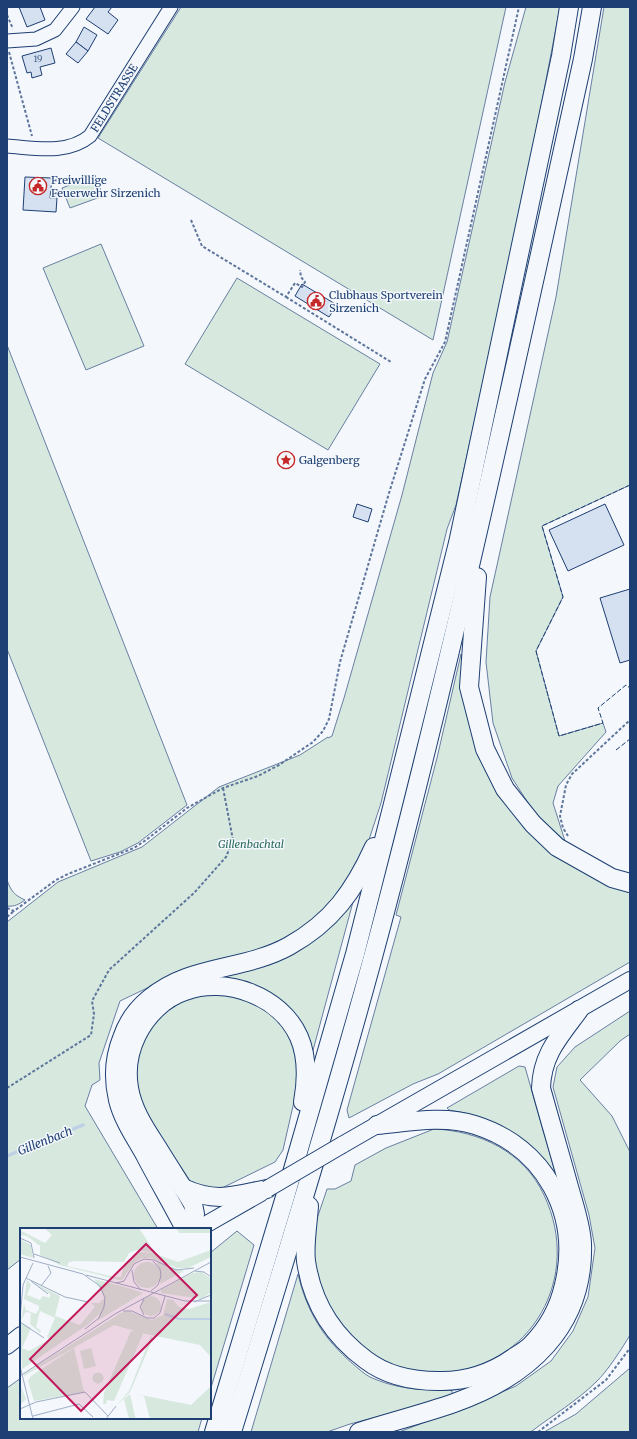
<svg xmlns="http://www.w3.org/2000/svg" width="637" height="1439" viewBox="0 0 637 1439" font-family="Merriweather,serif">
<rect width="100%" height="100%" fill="#f4f7fb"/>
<g fill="#d7e8df" stroke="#687fa3">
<path d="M181,7H506L433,340L98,138Z"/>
<path d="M526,7H560L524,195L456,505L447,529L381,803L364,855L348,888L298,935L258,952L193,966L120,1001L99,1063L100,1080L92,1085L85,1106L158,1229H21V1259L7,1270V922L58,882L142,847L219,787L300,755L328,737V738L332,736L344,698L402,495L433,373L447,342L505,82Z"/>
<path d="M604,7H630V485L542,526L563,597L536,651L559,736L603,723L606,732L558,786L553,803L565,841L534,812L512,778L493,723L486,662L490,597L556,297Z"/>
<path d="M95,175L103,196L70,208L62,188Z"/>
<path d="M101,244L144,346L86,370L43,268Z"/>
<path d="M237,278L380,364L328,450L185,364Z"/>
<path d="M7,345L187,805L138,843L120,852L91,861L7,649Z"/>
<path d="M461,654L464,698L471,731L480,757L561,859L597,880L630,892V962L438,1074L413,1084L349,1118L347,1110L401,917L396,915L437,758Z"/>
<path d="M7,880C11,891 14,895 25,900C19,904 15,907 7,906Z"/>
<path d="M350,902H353L312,1054L306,1041L229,981L211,975L231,971Z"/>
<path d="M235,992L277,1016L293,1038L298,1057V1084L283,1150L275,1162L222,1188L201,1190L184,1178L140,1107L135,1060L152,1021L189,995Z"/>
<path d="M630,1011V1034L620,1041L580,1080L612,1116L630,1152V1335C623,1347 607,1372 596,1382C577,1401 553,1415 532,1431L529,1432H399L483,1400L516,1386L551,1361L573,1331L588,1297L595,1248L589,1215L553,1087L557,1067L575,1047Z"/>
<path d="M519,1066L525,1067L555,1172L552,1173L522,1140L493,1123L465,1113L449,1110L447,1108Z"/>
<path d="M434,1129C480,1131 524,1152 544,1195C583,1277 532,1368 441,1373C437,1374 432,1375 428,1374C420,1374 390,1367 384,1363C378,1359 372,1354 366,1349C359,1344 344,1335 339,1327C335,1322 332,1313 329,1307C325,1297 315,1281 314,1271C313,1260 313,1237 315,1226C318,1214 323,1202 327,1189H335L351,1181L355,1165L386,1148Z"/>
<path d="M237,1231L254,1245L210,1391V1253Z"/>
<path d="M298,1274C307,1312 323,1338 353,1364C358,1368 364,1374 370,1377C396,1389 423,1391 451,1389L453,1395L425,1404L350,1424L327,1432H251Z"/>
<path d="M630,1368V1432H544L576,1414Z"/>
<path d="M21,1378V1418H202L198,1432H7V1388Z"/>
</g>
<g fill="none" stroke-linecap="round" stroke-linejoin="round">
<path stroke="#bed0e5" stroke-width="3.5" d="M7,1156L83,1125"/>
</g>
<g fill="#d5e0f0" stroke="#1d3f73">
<path d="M19,7H40L45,20L27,27Z"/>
<path d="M95,7H112L108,12L118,20L108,34L86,19Z"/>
<path d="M84,27L97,35L88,51L76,42Z"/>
<path d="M76,42L88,51L78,63L66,54Z"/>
<path d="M51,48L55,63L40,67L42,75L32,78L31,72L27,73L22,56Z"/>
<path d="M25,177L52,178L50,198H57L56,212L23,210Z"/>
<path d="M302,284L337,305L329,317L295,296Z"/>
<path d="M357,504L372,509L368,522L353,517Z"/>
<path d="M605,504L624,545L568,571L549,530Z"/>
<path d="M630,589V660L620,663L600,598Z"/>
</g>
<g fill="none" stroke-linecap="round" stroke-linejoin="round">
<defs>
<g id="minor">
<path d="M7,41L36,39L55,30L73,7"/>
<path d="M7,146C35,148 67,155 90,136L171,7"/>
</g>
<g id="major">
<path d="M342,1145L630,980"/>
<path d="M198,1229L261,1193"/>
<path d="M7,1346L21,1335"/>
</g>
<g id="highway">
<path d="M477,577L469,687L485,749L505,789L533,824L557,847L612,878L630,883"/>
<path d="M183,1188C216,1203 233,1196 267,1189"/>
<path d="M309,1206C308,1222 304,1246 306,1261C312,1303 332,1335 366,1360C387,1376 413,1381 438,1381C465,1382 492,1373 513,1358C519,1354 526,1350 531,1345C547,1329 559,1307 564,1285C581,1214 545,1147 475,1125C444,1115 408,1122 377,1125"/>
<path d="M185,1229C172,1204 158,1180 145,1155C135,1137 123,1120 118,1100C113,1079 114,1058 122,1038C127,1023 137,1009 149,999C190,964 244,971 289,946C332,922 354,891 374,847"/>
<path d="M192,1229L195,1214L193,1204C182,1186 170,1168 159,1150C147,1131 133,1112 129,1088C126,1070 129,1051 137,1035C147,1015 164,998 185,991C226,976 281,996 299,1037C308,1058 307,1080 303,1102"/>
<path d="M214,1432L285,1197L355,954L392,808L458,543L561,56L569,7"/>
<path d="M232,1432C285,1260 339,1087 385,912C459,630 520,344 583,59L592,7"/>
<path d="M359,1432C390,1422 423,1414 454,1403C528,1377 585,1327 582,1243C581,1225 574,1205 569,1187C560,1154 550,1121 541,1088C542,1054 560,1036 579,1010"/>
</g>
</defs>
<use href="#minor" stroke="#1d3f73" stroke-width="15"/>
<use href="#major" stroke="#1d3f73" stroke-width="18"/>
<use href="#highway" stroke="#1d3f73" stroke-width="20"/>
<g stroke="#5e769c" stroke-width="2" stroke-dasharray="3 2" stroke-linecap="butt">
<path d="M7,15L13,29"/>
<path d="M9,52L32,136"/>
<path d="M191,220L202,246L286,297L295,283L302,287L305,282L301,277L300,270"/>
<path d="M286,297L391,362"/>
<path d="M568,836L563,828L560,816L566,785L572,774L630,720"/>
<path d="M7,908L14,911L56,880L68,874L134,848L146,840L187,808L223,788L258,776L279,765L313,742L323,731L329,719L340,662L389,493L425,379L445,342L519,7"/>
<path d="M7,917L14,911"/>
<path d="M7,1088L91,1035L94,1014L92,1001L109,970L194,893L226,857L233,840L223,788"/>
<path d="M538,1432L606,1380L630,1348"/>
</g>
<use href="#minor" stroke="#f4f7fb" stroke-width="13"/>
<use href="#major" stroke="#f4f7fb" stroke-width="16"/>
<use href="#highway" stroke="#f4f7fb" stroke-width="18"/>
<defs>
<path id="major-bridge" d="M267,1189L342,1145"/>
</defs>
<use href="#major-bridge" stroke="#1d3f73" stroke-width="18" stroke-linecap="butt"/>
<use href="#major-bridge" stroke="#f4f7fb" stroke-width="16"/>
<g stroke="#1d3f73" stroke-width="1" stroke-dasharray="5 2" stroke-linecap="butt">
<path d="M630,485L542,526L563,597L536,651L559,736L603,723L598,708L626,685L630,688"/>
<path d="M616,750L630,739"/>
</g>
</g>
<defs>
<symbol id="civic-ring" viewBox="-11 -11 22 22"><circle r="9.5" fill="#f4f7fb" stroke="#c62828" stroke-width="1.5"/><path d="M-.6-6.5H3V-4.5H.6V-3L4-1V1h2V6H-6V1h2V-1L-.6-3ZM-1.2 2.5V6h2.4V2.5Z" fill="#c62828"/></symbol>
<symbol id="sight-ring" viewBox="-11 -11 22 22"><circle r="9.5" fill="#f4f7fb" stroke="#c62828" stroke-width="1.5"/><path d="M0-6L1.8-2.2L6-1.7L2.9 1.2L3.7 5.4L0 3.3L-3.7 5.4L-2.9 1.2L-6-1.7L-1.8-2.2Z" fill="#c62828"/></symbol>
</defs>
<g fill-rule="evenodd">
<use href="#civic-ring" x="28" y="176" width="20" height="20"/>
<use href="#civic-ring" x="306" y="291" width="20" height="20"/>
<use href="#sight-ring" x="276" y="450" width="20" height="20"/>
</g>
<g text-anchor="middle" stroke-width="3" stroke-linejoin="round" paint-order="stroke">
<g font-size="9" fill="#4b6792">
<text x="38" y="62">19</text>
</g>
<g font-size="11" fill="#1d3f73" stroke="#f4f7fb">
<text transform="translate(114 98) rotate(-58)" y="4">FELDSTRASSE</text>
</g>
<g font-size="11" fill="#1d3f73" stroke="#f4f7fb" text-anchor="start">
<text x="51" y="184">Freiwillige<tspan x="51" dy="13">Feuerwehr Sirzenich</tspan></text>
<text x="329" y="299">Clubhaus Sportverein<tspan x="329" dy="13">Sirzenich</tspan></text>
<text x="299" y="464">Galgenberg</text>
</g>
<g font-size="11" font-style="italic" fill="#2c6c60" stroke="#f4f7fb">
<text x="251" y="848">Gillenbachtal</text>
</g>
<g font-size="12" font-style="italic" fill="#1d3f73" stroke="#f4f7fb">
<text transform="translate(45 1141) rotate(-22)" y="4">Gillenbach</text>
</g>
</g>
<g transform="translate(20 1228)">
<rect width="191" height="191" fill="#f4f7fb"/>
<path d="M24,0H119L135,25L117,22L109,25L104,34L55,33L49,34L47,38L95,49H101L105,35L119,24L133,25L158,34L191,22V29L168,40H157L131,30H122L114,35L102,52H99L40,37L20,27V18L7,8L0,7V2L25,15L32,7ZM156,0H191V5H159ZM0,11L11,17L13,30L0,26ZM114 47a13 13 0 1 1 26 0a13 13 0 1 1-26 0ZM137,34L164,43L140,56ZM182,44L191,51V64L182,71L141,65V62L172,45ZM74,51L112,61L123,65L77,93L85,69ZM7,52L11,57L7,67L20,72L23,68L30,70V66L12,54L40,68L35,88L60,97L75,79L71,75H80L83,70L84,74L80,85L70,95L2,141L0,94L11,100L2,120L9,123L30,111L27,109L35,90L20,83L16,99L21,103L20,105L10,96L11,85L6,84L1,92L4,76L6,82L16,86L19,81V78L4,71ZM121 78a10 10 0 1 1 20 0a10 10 0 1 1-20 0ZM147,71L153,72L159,79L169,81L191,74V129L180,117L121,105L123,106L94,173L87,172L86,176H83L84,165L111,103H115L94,97L4,148V146L101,85L108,83L132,92L143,87ZM131,108L133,110L110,164L96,178L109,163ZM54,120L64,164L14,173L8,153L11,148ZM71,120L76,138L64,141L60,123ZM191,139V191H130L124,168L116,166L171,177L190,159ZM72.5 150a5.5 5.5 0 1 1 11 0a5.5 5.5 0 1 1-11 0ZM0,156L6,171L0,177ZM110,166L115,188L116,191H109L104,171Z" fill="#d7e8df"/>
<path fill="none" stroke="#bed0e5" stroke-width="2" d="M145,86L159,91H191"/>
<path fill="none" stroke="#9eadc5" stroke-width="1" d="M0,10L11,15L14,30M14,26L40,35M0,29L63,46L80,58L85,70L84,79L79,90L65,101M112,42L114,54L121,62M175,43L184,44L191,49M66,47L165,73H191M6,50L45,69L68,74M11,53L28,66M96,55L104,53L114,36L124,31L134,32L156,42L174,40M21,58L31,45L28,38M131,63L138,57L141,48L140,41L133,33M124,71L120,79L124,87M174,74L191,67M103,83H112L127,90H134L140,85L145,68M0,91L3,57L13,35M0,94L24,110M0,138L13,191M0,148L95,86L191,34M0,181L16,174L65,164L88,188M13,188L59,176L73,189M86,191L96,178"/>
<path fill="#c2185b" fill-opacity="0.15" stroke="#c2185b" stroke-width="2" d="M126,16L177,67L61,183L10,131Z"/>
<rect width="191" height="191" fill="none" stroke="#1d3f73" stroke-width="2"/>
</g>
<rect width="637" height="1439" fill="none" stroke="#1d3f73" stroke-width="16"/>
</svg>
